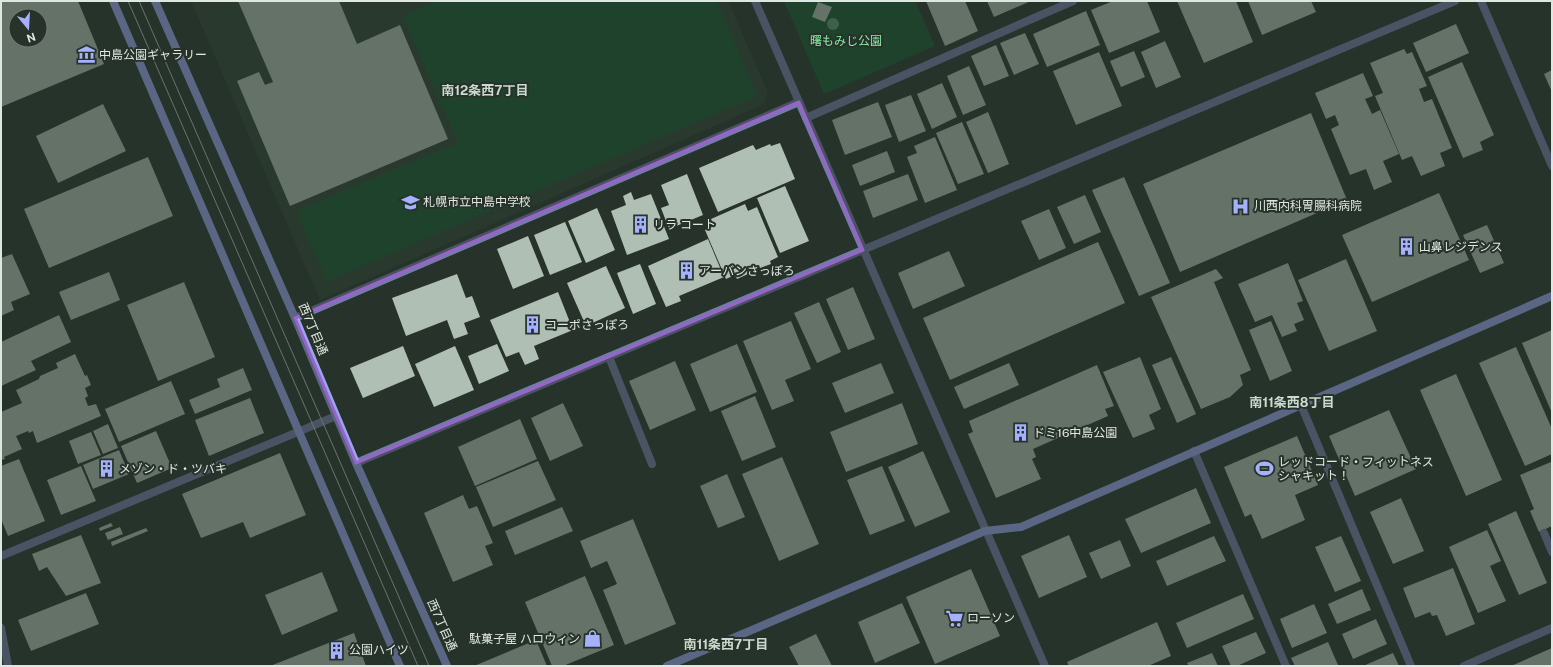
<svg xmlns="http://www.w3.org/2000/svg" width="1553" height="667" viewBox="0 0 1553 667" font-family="'Public Sans','Noto Sans JP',sans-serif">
<rect width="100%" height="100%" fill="#27332a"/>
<path fill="#2f4134" d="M191,1H728L768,93L764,104L320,300Z"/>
<g fill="#18552f">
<path d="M436,1H717L757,96L327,281L296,211L458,143L403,16Z"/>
<path d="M784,1H915L935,46L824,94Z"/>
</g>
<g fill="#b0bfb4" fill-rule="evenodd">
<path d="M1,1H78L104,64L1,107ZM16,16H40V40H16Z"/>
<path d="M238,1H339L357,44L400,25L448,139L290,206L237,81L259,72L265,85L273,82Z"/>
<path d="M926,1H965L978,31L945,46Z"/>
<path d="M987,1H1031L994,17Z"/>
<path d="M1113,1H1147L1160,32L1109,53L1091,10Z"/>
<path d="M1177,1H1236L1253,42L1204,63Z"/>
<path d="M1248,1H1311L1316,12L1262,35Z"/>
<path d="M818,2L832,7L825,22L812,17Z"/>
<path d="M1086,11L1100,45L1047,67L1033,34Z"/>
<path d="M1456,24L1469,53L1426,72L1413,43Z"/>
<path d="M1025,33L1039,64L1014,75L1000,43Z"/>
<path d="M1165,41L1181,77L1156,88L1141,52Z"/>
<path d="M996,45L1009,76L984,86L971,56Z"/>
<path d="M1404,49L1407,54L1412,52L1427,86L1419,89L1424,102L1432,99L1452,148L1440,153L1445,166L1421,176L1412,156L1402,160L1375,96L1383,93L1370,63Z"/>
<path d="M1134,51L1145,77L1121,87L1110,61Z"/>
<path d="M1099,52L1122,106L1076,125L1053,71Z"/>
<path d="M1462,62L1494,135L1480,142L1483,150L1463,158L1428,77Z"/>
<path d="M969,66L986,105L963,115L947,76Z"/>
<path d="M1552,70V92L1544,74Z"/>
<path d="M1363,73L1373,96L1365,99L1372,114L1380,110L1399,154L1383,161L1392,182L1374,190L1366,169L1350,175L1331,129L1339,125L1335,115L1326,119L1315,93Z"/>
<path d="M942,83L957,117L932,129L917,94Z"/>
<path d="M911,95L926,131L899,142L885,105Z"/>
<path d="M878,102L892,137L845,155L832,120Z"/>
<path d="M103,104L126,151L58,183L36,136Z"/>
<path d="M988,112L1009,164L988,173L966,122Z"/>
<path d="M1311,113L1347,200L1180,272L1143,184Z"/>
<path d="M962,122L984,174L958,184L936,133Z"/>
<path d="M935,137L957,190L925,203L907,157L917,153L914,146Z"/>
<path d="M780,143L795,179L718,212L699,168L753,145L756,150L770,144L771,146Z"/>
<path d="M887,151L895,172L860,186L852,165Z"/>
<path d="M148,157L173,216L49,268L24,209Z"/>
<path d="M687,174L703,215L669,229L661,208L669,205L661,185Z"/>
<path d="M908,174L918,200L873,218L863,191Z"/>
<path d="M1124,177L1170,283L1139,296L1092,190Z"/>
<path d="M785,186L809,241L780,253L757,198Z"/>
<path d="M631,192L634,200L651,194L669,239L627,255L611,211L626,205L623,196Z"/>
<path d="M1439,193L1469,260L1372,302L1342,235Z"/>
<path d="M1085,195L1101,232L1074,244L1057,207Z"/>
<path d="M745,204L748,211L757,207L778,257L770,261L771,264L760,268L759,265L747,270L748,274L737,279L735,275L726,279L705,230L714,226L711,219Z"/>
<path d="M597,208L615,250L586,263L568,221Z"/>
<path d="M1049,209L1066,248L1039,260L1021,221Z"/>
<path d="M565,222L582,262L550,275L534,235Z"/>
<path d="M1487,225L1504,263L1480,273L1463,235Z"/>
<path d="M528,236L544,276L513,289L497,249Z"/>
<path d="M708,239L724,277L679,296L681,301L666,307L648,266Z"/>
<path d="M1098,242L1125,303L950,380L923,318Z"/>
<path d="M949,251L965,286L913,309L898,273Z"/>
<path d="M12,254L30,294L11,302L14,310L1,316V258Z"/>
<path d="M1346,259L1377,331L1329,351L1298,280Z"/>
<path d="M1288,263L1303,301L1297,303L1304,320L1294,324L1297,331L1282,337L1272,315L1255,322L1238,284Z"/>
<path d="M640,264L656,304L633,314L617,273Z"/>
<path d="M606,266L625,308L586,326L567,283Z"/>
<path d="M1216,269L1223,278L1214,282L1251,370L1240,375L1243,385L1230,397L1201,409L1151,297Z"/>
<path d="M109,272L120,300L71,320L59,292Z"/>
<path d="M457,274L466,298L472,296L480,317L464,323L468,334L454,339L447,320L406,336L392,298Z"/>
<path d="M184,282L215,357L158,381L127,305Z"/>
<path d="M853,287L875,339L848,350L826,299Z"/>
<path d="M558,292L573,330L534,346L539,359L525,365L519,352L506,357L490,320Z"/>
<path d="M819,302L841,352L817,363L794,313Z"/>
<path d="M59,315L71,342L31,361L36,370L1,386V342Z"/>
<path d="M791,321L811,369L785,380L794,401L772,410L743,341Z"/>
<path d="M1271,321L1292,371L1270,381L1249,330Z"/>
<path d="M1552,330V413L1522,343Z"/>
<path d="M497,344L509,371L479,384L468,356Z"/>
<path d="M737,344L757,392L710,412L690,364Z"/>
<path d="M403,346L415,376L363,398L350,368Z"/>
<path d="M455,346L474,390L434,407L415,364Z"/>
<path d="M1516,347L1552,429V454L1525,466L1479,363Z"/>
<path d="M75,354L85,376L87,375L91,385L85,388L88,396L85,398L88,406L96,404L101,416L37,443L33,431L29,433L28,431L16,436L22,449L4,457L5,459L1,460V412L22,403L16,390L39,379L40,376L58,368L56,363Z"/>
<path d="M1140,357L1161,409L1149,415L1155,429L1133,438L1103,372Z"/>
<path d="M1171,357L1196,414L1177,423L1152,365Z"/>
<path d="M675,361L696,410L650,430L629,381Z"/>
<path d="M881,363L894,393L845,413L832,383Z"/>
<path d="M1009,363L1019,385L964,409L954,387Z"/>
<path d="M1097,365L1114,406L1105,409L1108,416L1033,449L1036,457L1032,459L1041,479L996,498L968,434L973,432L969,421Z"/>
<path d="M243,368L252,390L195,414L189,400L220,387L217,379Z"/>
<path d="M1456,374L1502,480L1466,496L1420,390Z"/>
<path d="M171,381L185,414L119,442L105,409Z"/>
<path d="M755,396L776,447L742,461L721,411Z"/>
<path d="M250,398L264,433L209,456L195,420Z"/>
<path d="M563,403L583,446L550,461L531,418Z"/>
<path d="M902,403L918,444L846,472L830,432Z"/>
<path d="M1389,410L1416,469L1355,496L1329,436Z"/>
<path d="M520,419L537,459L475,486L458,447Z"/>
<path d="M108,424L118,448L103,454L93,431Z"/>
<path d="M156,431L172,468L137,483L121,446Z"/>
<path d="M91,432L101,455L78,464L69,441Z"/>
<path d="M1297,436L1318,485L1295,495L1305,520L1262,539L1251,514L1245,517L1224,467Z"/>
<path d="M119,450L129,474L93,489L83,465Z"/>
<path d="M923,451L950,512L915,527L888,467Z"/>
<path d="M280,453L306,515L250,538L243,522L201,538L182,494Z"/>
<path d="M782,457L819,544L779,561L742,474Z"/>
<path d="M19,459L45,521L8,536L1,519V466Z"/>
<path d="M538,461L556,500L493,527L476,487Z"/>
<path d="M1551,462L1552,526L1539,532L1530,511L1534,509L1520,475Z"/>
<path d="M81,466L96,501L61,515L47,480Z"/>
<path d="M882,466L905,521L870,535L847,480Z"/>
<path d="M727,474L745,517L718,528L700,486Z"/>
<path d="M1196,488L1211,523L1141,553L1125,519Z"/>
<path d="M463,495L469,509L477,506L493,543L485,546L493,565L453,582L424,513Z"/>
<path d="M1401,498L1424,551L1393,564L1370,512Z"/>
<path d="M562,507L573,531L515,555L505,531Z"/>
<path d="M1516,511L1547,583L1519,595L1488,524Z"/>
<path d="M633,519L676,624L625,645L603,590L617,584L607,561L591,568L580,541Z"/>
<path d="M111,523L113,526L100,531L99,528Z"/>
<path d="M120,527L123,534L108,540L105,533Z"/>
<path d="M146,528L148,531L112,546L111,542Z"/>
<path d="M1487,530L1501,561L1490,566L1506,601L1478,613L1449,547Z"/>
<path d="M81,535L101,583L66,596L47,567L39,571L32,554Z"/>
<path d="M1069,535L1087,577L1039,598L1021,556Z"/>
<path d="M1214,536L1226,561L1167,586L1156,561Z"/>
<path d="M1341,536L1361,581L1335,592L1315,547Z"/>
<path d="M1120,540L1131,566L1101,579L1089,553Z"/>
<path d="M1453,568L1475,624L1446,636L1437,615L1432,616L1430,612L1415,618L1403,588Z"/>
<path d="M971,569L1000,636L935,664L906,597Z"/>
<path d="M322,572L338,611L282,635L265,595Z"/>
<path d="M585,576L614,645L563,666H552L525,602Z"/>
<path d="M1362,589L1371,610L1337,624L1328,604Z"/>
<path d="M86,593L99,624L31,651L18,620Z"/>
<path d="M1243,594L1254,619L1187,648L1176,623Z"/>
<path d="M902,603L920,643L875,663L858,622Z"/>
<path d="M1314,604L1327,633L1292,648L1280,619Z"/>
<path d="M1376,619L1387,644L1353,659L1342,634Z"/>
<path d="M1157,622L1171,656L1148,666H1069L1067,662Z"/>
<path d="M1256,632L1266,653L1237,666H1231L1222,646Z"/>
<path d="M354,633L366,666H270Z"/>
<path d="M816,634L832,666H799L789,647Z"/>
<path d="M536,640L547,666H474Z"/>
<path d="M1328,642L1338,665L1295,666L1291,658Z"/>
<path d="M1552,648V666H1511Z"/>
<path d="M1212,653L1218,666H1189L1187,663Z"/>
<path d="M1393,653L1399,666H1363Z"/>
</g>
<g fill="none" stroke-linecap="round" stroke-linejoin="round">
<g stroke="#737baa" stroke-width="8">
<path d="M609,357L652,464"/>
<path d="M1544,533L1552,552"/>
</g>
<g stroke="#737baa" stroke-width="8">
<path d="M755,1L1045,666"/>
<path d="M1481,1L1552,166"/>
<path d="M806,118L1073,1"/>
<path d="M295,318L799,102"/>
<path d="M1301,405L1411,666"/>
<path d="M1194,451L1286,666"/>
<path d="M356,463L1455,1"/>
<path d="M1,556L336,416"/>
<path d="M1,628L8,666"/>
<path d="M1464,666L1552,628"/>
</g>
<g stroke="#99a5f1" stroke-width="8">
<path d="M113,1L400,666"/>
<path d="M155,1L295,318L356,463L447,666"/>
<path d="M667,666L985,531L1021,527L1552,296"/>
</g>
<g stroke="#bac3bd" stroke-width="1">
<path d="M128,1L418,666"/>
<path d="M139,1L429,666"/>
</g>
</g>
<circle fill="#5b976d" cx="833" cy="24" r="6"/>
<path d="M0 0H1553V667H0ZM799,102L863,250L356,463L295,318Z" fill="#27332a" fill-opacity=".55" fill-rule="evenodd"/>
<path fill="none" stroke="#9964c9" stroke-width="3" stroke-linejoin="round" d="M799,102L863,250L356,463L295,318Z"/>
<defs>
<symbol id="museum-bare" viewBox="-9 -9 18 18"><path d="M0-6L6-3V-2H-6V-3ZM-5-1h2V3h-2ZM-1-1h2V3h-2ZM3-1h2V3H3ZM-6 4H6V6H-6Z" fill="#a5b1fc" stroke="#27332a" stroke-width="2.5" paint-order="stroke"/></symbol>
<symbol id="school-bare" viewBox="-9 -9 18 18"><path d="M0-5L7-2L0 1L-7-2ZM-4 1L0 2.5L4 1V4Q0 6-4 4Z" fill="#a5b1fc" stroke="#27332a" stroke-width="2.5" paint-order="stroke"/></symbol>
<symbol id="hospital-bare" viewBox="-9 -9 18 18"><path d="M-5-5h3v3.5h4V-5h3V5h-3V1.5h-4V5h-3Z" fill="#a5b1fc" stroke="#27332a" stroke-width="2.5" paint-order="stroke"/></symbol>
<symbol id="building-bare" viewBox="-9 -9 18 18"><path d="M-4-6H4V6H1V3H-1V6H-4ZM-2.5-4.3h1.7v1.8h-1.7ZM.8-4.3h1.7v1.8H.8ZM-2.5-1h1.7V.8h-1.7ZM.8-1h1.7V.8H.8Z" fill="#a5b1fc" stroke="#27332a" stroke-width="2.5" paint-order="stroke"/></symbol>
<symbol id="stadium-bare" viewBox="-9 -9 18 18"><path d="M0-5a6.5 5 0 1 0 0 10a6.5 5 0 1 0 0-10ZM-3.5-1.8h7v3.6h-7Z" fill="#a5b1fc" stroke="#27332a" stroke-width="2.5" paint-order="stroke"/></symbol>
<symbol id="supermarket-bare" viewBox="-9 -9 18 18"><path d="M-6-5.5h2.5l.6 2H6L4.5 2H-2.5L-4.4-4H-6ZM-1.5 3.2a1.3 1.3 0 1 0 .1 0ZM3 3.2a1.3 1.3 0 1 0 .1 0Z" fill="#a5b1fc" stroke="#27332a" stroke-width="2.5" paint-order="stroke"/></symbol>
<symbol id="shop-bare" viewBox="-9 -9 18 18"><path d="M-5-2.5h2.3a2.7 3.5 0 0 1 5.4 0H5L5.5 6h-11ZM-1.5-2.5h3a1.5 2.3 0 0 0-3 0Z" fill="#a5b1fc" stroke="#27332a" stroke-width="2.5" paint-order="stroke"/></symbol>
</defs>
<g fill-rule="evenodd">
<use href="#museum-bare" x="74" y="42" width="25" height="25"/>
<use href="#school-bare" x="398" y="190" width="25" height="25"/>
<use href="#hospital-bare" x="1228" y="194" width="25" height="25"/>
<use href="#building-bare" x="628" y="212" width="25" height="25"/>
<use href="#building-bare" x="1394" y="234" width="25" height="25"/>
<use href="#building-bare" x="674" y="258" width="25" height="25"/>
<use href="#building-bare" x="520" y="312" width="25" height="25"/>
<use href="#building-bare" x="1008" y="420" width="25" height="25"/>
<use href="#building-bare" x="94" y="456" width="25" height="25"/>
<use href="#stadium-bare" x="1252" y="456" width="25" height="25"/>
<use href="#supermarket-bare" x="942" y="606" width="25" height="25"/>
<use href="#shop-bare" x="580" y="626" width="25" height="25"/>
<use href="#building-bare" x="324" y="638" width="25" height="25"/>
</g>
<g text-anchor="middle" stroke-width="4" stroke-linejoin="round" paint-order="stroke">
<g font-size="12" fill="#86e8a4" stroke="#27332a">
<text x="846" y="45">曙もみじ公園</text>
</g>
<g font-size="12" fill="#dfe7e1" stroke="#27332a" text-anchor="start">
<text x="99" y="59">中島公園ギャラリー</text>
<text x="423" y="206">札幌市立中島中学校</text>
<text x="1254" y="210">川西内科胃腸科病院</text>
<text x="653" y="229">リラ コート</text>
<text x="1419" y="251">山鼻レジデンス</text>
<text x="699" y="275">アーバンさっぽろ</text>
<text x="545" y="329">コーポさっぽろ</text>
<text x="1033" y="437">ドミ16中島公園</text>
<text x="1278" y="466">レッドコード・フィットネス<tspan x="1278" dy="14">シャキット！</tspan></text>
<text x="119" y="473">メゾン・ド・ツバキ</text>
<text x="967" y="622">ローソン</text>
<text x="580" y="643" text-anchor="end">駄菓子屋 ハロウィン</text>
<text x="349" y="654">公園ハイツ</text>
</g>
<g font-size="12" fill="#dfe7e1" stroke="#27332a">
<text transform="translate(313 329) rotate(67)" y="4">西7丁目通</text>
<text transform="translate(442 625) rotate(66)" y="4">西7丁目通</text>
</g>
<g font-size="13" font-weight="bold" fill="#cadace" stroke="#27332a">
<text x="485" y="95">南12条西7丁目</text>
<text x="1292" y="407">南11条西8丁目</text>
<text x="726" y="649">南11条西7丁目</text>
</g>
</g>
<rect width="1553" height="667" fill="none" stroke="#dfe7e1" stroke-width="4"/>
<g transform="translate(28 28) rotate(162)"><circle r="19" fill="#27332a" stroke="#717b73"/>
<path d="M0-3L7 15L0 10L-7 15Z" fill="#a5b1fc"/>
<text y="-6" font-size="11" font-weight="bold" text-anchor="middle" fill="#dfe7e1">N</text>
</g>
</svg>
